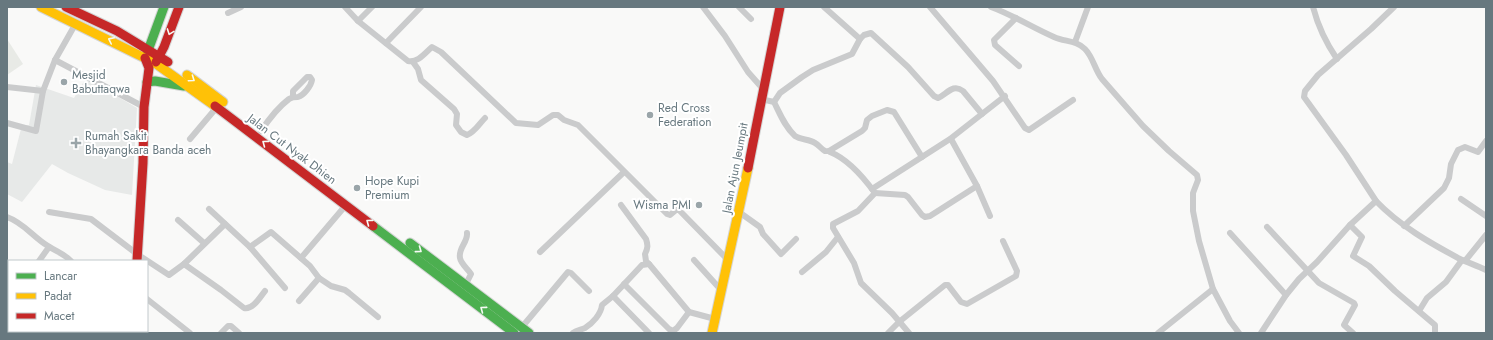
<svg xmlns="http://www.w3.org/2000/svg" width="1493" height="340" viewBox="0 0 1493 340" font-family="Jost,sans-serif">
<rect width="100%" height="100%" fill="#f9f9f8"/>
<path fill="#e7e9e8" d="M86,78L137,108L132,195L105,190L68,173L52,164L22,202L7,194V162L12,164L22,125H29L36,85L74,98Z"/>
<path fill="#e8eae6" d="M7,39L23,64L7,75Z"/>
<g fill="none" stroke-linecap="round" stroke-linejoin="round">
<defs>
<g id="fast">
<path d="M146,56L164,7"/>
<path d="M147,82L155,81L184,86"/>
<path d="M373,226L514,333"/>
<path d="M410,243L529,333"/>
</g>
<g id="slow">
<path d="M41,7L155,63L215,106"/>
<path d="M187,75L223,102"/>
<path d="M712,333L748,168"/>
</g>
<g id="jam">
<path d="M66,7L117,31L168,62"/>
<path d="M156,62L164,47L179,7"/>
<path d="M215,106L373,226"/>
<path d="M748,168L780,7"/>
<path d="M137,261L143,163L144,107L149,68L145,58"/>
<path d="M133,331V333"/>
</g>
</defs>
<use href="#fast" stroke="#d4d5d5" stroke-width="11"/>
<use href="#slow" stroke="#d4d5d5" stroke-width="11"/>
<use href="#jam" stroke="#d4d5d5" stroke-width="11"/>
<g stroke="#cacbcc" stroke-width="6">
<path d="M345,7L358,21L408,61C418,63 425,53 432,47L441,52L516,123L538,125L553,115H558L564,120L578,125L667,214L670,215L676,210H679L728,260"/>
<path d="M703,7L725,36L748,72L763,89"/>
<path d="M739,7L751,19"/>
<path d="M824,7L860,39L864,35L871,33L908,67L934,96L938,98C947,94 953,83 963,91L982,114"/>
<path d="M930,7L993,81L1025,128L1029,130L1073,100"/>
<path d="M991,7C1013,15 1033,28 1054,37C1065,42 1076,40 1085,49C1093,57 1095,70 1102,79L1143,126L1169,151L1197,175L1198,180L1193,193V211L1199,241L1213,289L1230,321L1239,333"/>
<path d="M1313,7C1318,26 1326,43 1337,59"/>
<path d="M228,13L241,7"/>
<path d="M1016,18L994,40L995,45L1019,66"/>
<path d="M358,21L372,7"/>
<path d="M1075,42L1088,7"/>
<path d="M386,43L421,7"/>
<path d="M55,60L144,107"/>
<path d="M413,62L418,69L421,80L454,109L457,114L456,125L461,132L467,135C475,132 479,124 485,118"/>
<path d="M7,87L43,91"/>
<path d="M761,99L774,102C780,114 785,127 795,136C801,140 809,139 815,143C819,145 821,149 825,151C826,151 829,151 830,152C848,159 864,178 875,193L858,211L833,224V228L854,263L861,283L892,313L909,333"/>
<path d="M774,102L780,93L802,77L813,70L852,54L860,39"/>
<path d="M7,123L36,131L43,91L55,60L76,23"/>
<path d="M261,131C269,119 277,108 289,99C292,97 294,97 298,97C304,95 311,86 312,80L310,77H307L293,91V97"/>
<path d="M190,139L217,107"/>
<path d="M951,139L977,186L990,216"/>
<path d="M829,151L862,131L865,128L867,120L872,116L887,110L894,112L922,157"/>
<path d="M872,189L950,139L1005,96"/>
<path d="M875,193L905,195L908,197L922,215L925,217L930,216L977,186"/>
<path d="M1461,199L1486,216"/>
<path d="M1376,201L1346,155L1304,97L1305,91L1318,75L1371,29L1394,7"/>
<path d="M621,205L646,239C648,245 648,248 645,254L646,261L649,264"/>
<path d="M209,209L250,247L285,288"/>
<path d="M49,212L91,219L137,254L169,275L184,264L225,224"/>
<path d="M739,212L760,227L763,234L781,254L796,239"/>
<path d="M7,217C24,223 33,237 48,246C57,252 63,253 71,261"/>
<path d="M178,220L204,243"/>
<path d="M1350,225L1362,237L1353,256L1369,266L1395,291L1435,325V333"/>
<path d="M1404,226L1444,188L1449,178L1451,164L1458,150L1465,147L1478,152L1486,141"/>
<path d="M1267,227L1319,283L1354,303L1355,305L1344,325L1353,333"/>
<path d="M1230,233L1286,295"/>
<path d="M250,247L271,232L310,266L319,278L331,286L345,290L349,293L378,317"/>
<path d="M540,252L624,172"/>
<path d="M301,258L346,205"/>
<path d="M694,260L721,290"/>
<path d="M39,261L49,247"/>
<path d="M1465,261L1486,235"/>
<path d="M184,264L221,290L244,308C253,310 260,297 265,291"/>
<path d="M802,272L826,252L838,237"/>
<path d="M7,283L9,285"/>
<path d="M466,284L471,274C468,269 461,264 460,258C458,248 468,242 467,233"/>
<path d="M624,284L669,329L673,331L677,328L689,312"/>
<path d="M613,296L649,333"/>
<path d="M147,299L190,333"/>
<path d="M299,301L319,278"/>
<path d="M1419,311L1427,298L1446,282L1462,260"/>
<path d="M522,327L568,272L571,273L589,291"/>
<path d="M85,331L88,333"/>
<path d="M64,333L66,331"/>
<path d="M221,333L228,326H231L239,333"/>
<path d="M573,333C577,330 580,330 585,328C593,323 601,314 602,305L613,296L642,265L649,264L689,312L715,319"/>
<path d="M888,333L899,322L945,285H948L961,302L967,304L1016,276L1017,271L1003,241"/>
<path d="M1158,333L1213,289"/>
<path d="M1261,333L1286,295L1299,279L1317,262L1350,225L1376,201C1400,226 1430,243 1460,259C1469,263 1478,266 1486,270"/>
</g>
<use href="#fast" stroke="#4caf50" stroke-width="9"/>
<use href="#slow" stroke="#ffc107" stroke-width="9"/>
<use href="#jam" stroke="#c62828" stroke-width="9"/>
</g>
<defs><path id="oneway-chevron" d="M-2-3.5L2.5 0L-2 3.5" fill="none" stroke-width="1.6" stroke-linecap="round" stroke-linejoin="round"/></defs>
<g stroke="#f6fbf6">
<use href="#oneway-chevron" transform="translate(170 32) rotate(110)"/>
<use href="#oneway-chevron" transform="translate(111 40) rotate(-154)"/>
<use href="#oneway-chevron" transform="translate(192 79) rotate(35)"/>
<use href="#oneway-chevron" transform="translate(265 143) rotate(-143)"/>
<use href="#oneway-chevron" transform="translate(369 222) rotate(-143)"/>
<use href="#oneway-chevron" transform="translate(419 250) rotate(36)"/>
<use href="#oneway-chevron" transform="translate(483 309) rotate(-143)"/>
</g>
<g fill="#9aa5a9" stroke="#fff" stroke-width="1.5">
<circle cx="64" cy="82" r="4"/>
<circle cx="650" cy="115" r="4"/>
<path d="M74 137h4v4h4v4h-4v4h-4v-4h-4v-4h4z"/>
<circle cx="357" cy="188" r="4"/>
<circle cx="699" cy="205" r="4"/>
</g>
<g text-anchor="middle" stroke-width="4" stroke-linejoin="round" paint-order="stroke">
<g font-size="12" fill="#67787f" stroke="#fff" text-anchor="start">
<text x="72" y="79">Mesjid<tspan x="72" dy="14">Babuttaqwa</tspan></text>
<text x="658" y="112">Red Cross<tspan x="658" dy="14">Federation</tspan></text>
<text x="85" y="140">Rumah Sakit<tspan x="85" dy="14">Bhayangkara Banda aceh</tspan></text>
<text x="365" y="185">Hope Kupi<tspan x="365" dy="14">Premium</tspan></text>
<text x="691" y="209" text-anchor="end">Wisma PMI</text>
</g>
<g font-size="12" fill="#67787f" stroke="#fff">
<text transform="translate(292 149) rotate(37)" y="4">Jalan Cut Nyak Dhien</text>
<text transform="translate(735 168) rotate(-79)" y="4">Jalan Ajun Jeumpit</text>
</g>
</g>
<rect width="1493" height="340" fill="none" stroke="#67787f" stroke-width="16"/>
<rect x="8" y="260" width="140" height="72" fill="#ffffff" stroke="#c2c9cc"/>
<rect x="16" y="273" width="20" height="6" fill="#4caf50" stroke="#c2c9cc"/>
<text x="44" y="280" font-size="12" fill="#67787f">Lancar</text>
<rect x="16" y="293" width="20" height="6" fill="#ffc107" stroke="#c2c9cc"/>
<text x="44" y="300" font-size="12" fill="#67787f">Padat</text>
<rect x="16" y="313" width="20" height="6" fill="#c62828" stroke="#c2c9cc"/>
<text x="44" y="320" font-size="12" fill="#67787f">Macet</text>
</svg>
